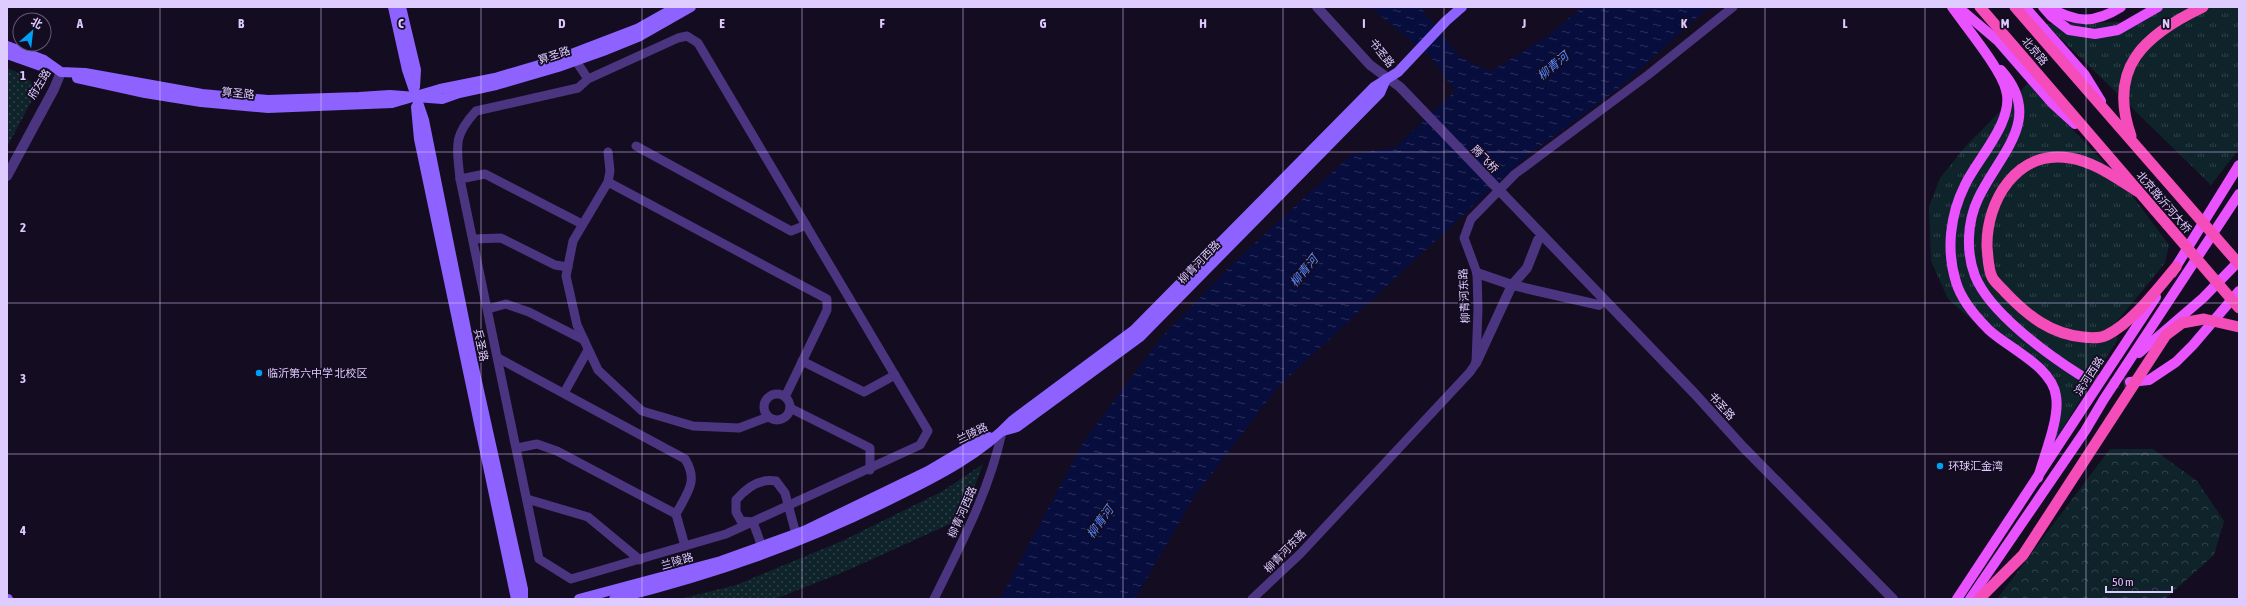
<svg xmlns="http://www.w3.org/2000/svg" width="2246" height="606" viewBox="0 0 2246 606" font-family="'Asap Condensed','Noto Sans SC',sans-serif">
<defs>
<pattern id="grass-tufts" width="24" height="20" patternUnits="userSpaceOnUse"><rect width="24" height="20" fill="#0f242a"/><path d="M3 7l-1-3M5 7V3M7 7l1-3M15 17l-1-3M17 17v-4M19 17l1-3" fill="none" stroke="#32424a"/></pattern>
<pattern id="forest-crowns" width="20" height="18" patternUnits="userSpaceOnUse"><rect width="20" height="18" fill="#0f242a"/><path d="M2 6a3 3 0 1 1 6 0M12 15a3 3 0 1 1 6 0" fill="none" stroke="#32424a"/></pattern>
<pattern id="park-dots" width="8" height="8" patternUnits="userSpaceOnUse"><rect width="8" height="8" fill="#0f242a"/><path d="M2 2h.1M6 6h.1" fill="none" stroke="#32424a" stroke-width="1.8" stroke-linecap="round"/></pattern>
<pattern id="water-ripples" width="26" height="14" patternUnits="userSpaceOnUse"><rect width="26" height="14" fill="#070d3d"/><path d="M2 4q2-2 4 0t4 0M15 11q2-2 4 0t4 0" fill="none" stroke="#2b2f5a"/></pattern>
</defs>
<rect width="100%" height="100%" fill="#140c20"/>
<g fill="url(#grass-tufts)">
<path d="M2146,7H2239V149L2211,185L2046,24L2123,22Z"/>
<path d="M2028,83L2119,178L2169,245L2165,263L2110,330L2118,339L2054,442L2051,383L2002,346L1948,299L1931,261L1929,207L1940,178L1966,146Z"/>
</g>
<path fill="url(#forest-crowns)" d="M2110,449H2153L2197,481L2224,521L2214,555L2165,599H1997Z"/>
<g fill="url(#park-dots)">
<path d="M7,68C19,73 28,75 34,88L31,102L7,147Z"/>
<path d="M983,464L963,518L846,571L775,599H680L736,585L842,541L943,491Z"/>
</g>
<path fill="url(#water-ripples)" d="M1370,7H1420L1459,56L1490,72L1549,35L1582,7H1709L1618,89L1528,155L1278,387L1194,497L1135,599H1000L1084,441L1160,339L1233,263L1352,154L1396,147L1455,91L1430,56Z"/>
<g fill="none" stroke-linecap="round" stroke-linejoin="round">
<path stroke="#322941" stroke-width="10" stroke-dasharray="10 5" stroke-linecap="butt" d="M2080,375L2112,384L2130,382"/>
<g stroke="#4b3580" stroke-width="9">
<path d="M576,61L588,79L678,38L687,36L698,43L928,431L920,445L726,534L571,579L539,559L460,179C457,147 452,137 476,111L578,88L588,79"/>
<path d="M636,146L791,231L806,225"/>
<path d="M608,152L610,171L608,182L573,241L566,276L577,325L598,370L642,411L693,426L739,428L768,417"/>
<path d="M460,179L485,174L582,224"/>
<path d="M608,182L827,299V310L785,397"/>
<path d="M473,239L501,238L555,265L568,267"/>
<path d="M488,309L506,304L529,312L584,340"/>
<path d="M498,358L685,459C699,481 687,493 676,514L685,546"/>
<path d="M802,361L864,392L895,375"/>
<path d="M564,393L588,350"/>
<circle cx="777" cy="407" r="13"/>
<path d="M790,408L870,448V470"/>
<path d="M517,448L537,444L557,451L676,514"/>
<path d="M527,499L588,517L640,560"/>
<path d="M762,547L753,522L741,521L736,512V500C747,487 760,478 776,481L785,493L796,534"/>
<path d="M934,599C961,544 989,492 1002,432"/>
<path d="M1252,599L1300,554L1470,372L1476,363L1478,309L1477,273L1464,238L1471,219L1515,174L1648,75L1733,7"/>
</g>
<g stroke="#4b3580" stroke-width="10">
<path d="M1317,7L1370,65L1400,87L1695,394L1743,447L1893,599"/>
<path d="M7,176L54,89L61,72"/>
<path d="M1477,273L1512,285L1599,305"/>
<path d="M1476,363L1512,285L1527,268L1538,240"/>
</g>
<g stroke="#8d62ff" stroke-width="10">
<path d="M393,7L407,70L424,120L472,359L523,589V599"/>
<path d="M401,7L416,70L415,87"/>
<path d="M7,46L44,60L61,72L85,73L202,94L268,100L359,97L390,95L442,99L459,93L496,85L558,67L603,51L640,36L691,7"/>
<path d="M7,54L41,66"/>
<path d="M77,78L145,93L201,102L268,108L392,103L440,89L495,78L556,60L637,29L676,7"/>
<path d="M416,107L419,139L516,599"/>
<path d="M1003,431L1017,427L1140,337L1380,93L1386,79"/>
<path d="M7,599H8"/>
<path d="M579,599L721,561L804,531L928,471L972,445L989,437"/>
<path d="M614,599C715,574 804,543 897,496C938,476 981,454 1013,420L1134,330L1374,87L1398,72L1446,21L1462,7"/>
</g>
<g stroke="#e952ff" stroke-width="10">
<path d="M1952,7C1966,27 2001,69 2006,90C2015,121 1977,159 1965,185C1950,215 1946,250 1956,282C1961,299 1976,317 1988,329C2008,348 2052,366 2056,396C2060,419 2044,455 2038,478"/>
<path d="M1958,7L1998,41L2052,103L2075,124"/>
<path d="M2025,7L2085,75L2101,101"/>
<path d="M2043,7L2051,16L2069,30L2095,34L2118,30L2158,7"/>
<path d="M2049,7C2076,23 2094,24 2121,7"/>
<path d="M2001,70C2045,119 1999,154 1978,199C1967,222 1966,253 1975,276C1990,313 2047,354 2080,375"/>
<path d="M2172,273L2239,165"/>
<path d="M2139,353L2203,298L2239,261"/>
<path d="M2130,382L2149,380L2176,362L2193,345L2239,291"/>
<path d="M1957,599L2156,297"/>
<path d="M1970,599L2085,431L2104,399L2239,194"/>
</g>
<g stroke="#f44cb8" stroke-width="11">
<path d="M1980,7L2239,308"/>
<path d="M2015,7L2239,264"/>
<path d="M2131,136C2107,68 2144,35 2203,7"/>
<path d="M2137,191C2116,178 2095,162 2070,158C2017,149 1986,201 1987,247C1988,256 1988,269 1992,277C1995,283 2002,288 2006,293C2028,316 2051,334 2083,337C2090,338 2101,338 2107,335C2133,322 2157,289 2176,267"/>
<path d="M1979,599L2023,555L2166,335L2182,323L2204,319L2239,327"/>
</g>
</g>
<path fill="none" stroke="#decbff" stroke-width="1" stroke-opacity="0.55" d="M160,7V599M321,7V599M481,7V599M642,7V599M802,7V599M963,7V599M1123,7V599M1283,7V599M1444,7V599M1604,7V599M1765,7V599M1925,7V599M2086,7V599M7,152H2239M7,303H2239M7,454H2239"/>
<g fill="#00a0f6" stroke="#140c20" stroke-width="1.5">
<circle cx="259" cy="373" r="4"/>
<circle cx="1940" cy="466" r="4"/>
</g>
<g text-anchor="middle" stroke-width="3.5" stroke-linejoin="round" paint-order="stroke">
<g font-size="11" fill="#decbff" stroke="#140c20">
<text transform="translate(2035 51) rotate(50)" y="4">北京路</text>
<text transform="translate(1382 53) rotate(52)" y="4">书圣路</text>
<text transform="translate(554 55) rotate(-18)" y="4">算圣路</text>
<text transform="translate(39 84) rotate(-58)" y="4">府左路</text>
<text transform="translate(238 93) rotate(5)" y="4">算圣路</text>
<text transform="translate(1485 159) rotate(46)" y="4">腾飞桥</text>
<text transform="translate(2164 202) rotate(49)" y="4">北京路沂河大桥</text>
<text transform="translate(1199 262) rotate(-46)" y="4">柳青河西路</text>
<text transform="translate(1464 296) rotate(-93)" y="4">柳青河东路</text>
<text transform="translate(481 345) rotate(78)" y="4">兵圣路</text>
<text transform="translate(2089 376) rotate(-57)" y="4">滨河西路</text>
<text transform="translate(1722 406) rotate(48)" y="4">书圣路</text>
<text transform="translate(972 433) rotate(-26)" y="4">兰陵路</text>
<text transform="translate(962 512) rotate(-66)" y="4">柳青河西路</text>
<text transform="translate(1285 551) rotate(-46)" y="4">柳青河东路</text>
<text transform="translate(677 561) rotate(-16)" y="4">兰陵路</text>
</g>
<g font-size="11" fill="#decbff" stroke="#140c20" text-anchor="start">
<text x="267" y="377">临沂第六中学 北校区</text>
<text x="1948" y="470">环球汇金湾</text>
</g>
<g font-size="12" font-style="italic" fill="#5988ff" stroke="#140c20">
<text transform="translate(1553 66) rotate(-40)" y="4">柳青河</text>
<text transform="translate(1304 271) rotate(-51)" y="4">柳青河</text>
<text transform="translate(1100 522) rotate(-54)" y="4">柳青河</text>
</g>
</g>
<g font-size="13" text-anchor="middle" font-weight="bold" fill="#decbff" stroke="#140c20" stroke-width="3.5" stroke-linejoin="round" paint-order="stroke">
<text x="80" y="28">A</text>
<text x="241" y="28">B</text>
<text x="401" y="28">C</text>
<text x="562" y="28">D</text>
<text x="722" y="28">E</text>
<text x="882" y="28">F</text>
<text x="1043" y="28">G</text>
<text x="1203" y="28">H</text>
<text x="1364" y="28">I</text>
<text x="1524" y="28">J</text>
<text x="1684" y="28">K</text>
<text x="1845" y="28">L</text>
<text x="2005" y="28">M</text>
<text x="2166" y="28">N</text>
<text x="23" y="80">1</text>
<text x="23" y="232">2</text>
<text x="23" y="383">3</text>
<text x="23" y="535">4</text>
</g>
<rect width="2246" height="606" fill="none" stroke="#decbff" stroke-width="16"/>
<g transform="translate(32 32) rotate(28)"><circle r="19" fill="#140c20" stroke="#655879"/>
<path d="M0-3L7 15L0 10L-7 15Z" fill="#00a0f6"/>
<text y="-6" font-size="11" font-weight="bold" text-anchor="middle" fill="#decbff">北</text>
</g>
<path d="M2106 586v6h66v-6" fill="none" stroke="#decbff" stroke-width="2"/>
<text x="2112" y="586" font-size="12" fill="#decbff" stroke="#140c20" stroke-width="3" paint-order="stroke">50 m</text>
</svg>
